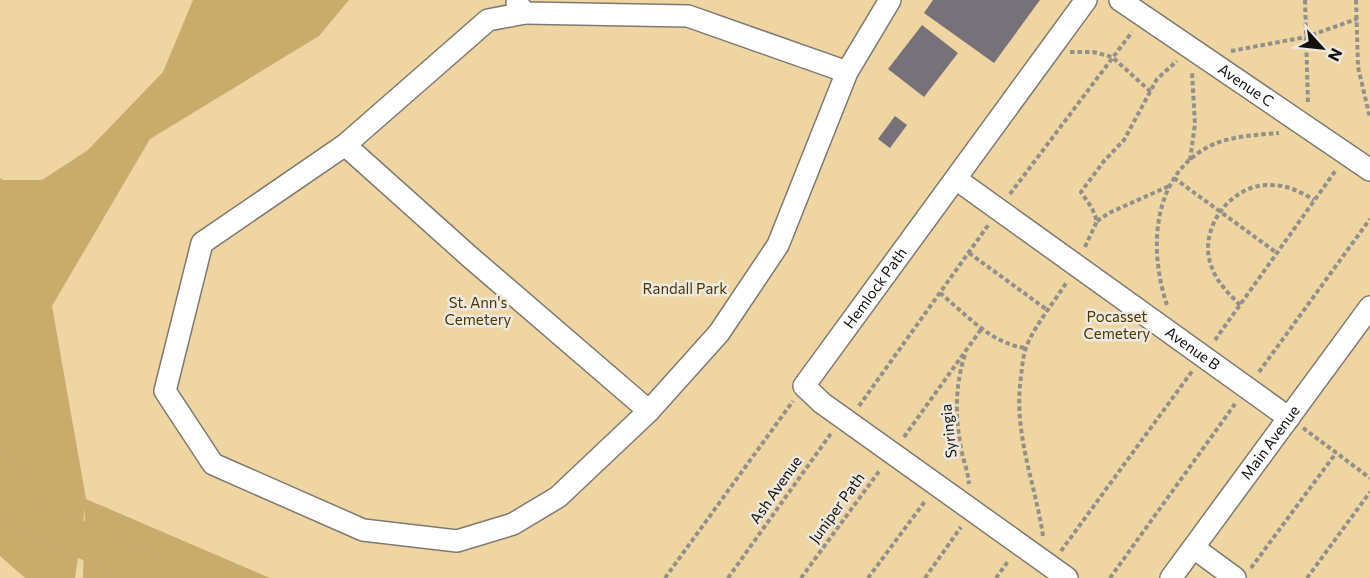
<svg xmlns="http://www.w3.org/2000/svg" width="1370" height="578" viewBox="0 0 1370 578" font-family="Commissioner,sans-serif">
<rect width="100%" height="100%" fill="#eeeae1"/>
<rect fill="#eed5a2" x="0" y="0" width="1370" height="578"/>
<path fill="#c9ab6c" d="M193,0H349L319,36L150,139L52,306L86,499L270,578H83L85,508L75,578H25L0,556V178L3,180H42L88,150L163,72Z"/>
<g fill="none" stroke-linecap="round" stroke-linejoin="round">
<path stroke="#c9ab6c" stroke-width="36" d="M0,473L30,516L165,578"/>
</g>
<g fill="#777179">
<path d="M933,0H1040L994,63L924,13Z"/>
<path d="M922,25L958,53L924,97L888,69Z"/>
<path d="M895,116L907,125L890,148L878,139Z"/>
</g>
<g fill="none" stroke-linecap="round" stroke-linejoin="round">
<defs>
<g id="minor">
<path id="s1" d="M1120,0L1370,170"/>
<path d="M517,3L525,13L688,16L847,72"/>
<path d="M525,13L488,20L345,145L202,243L165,391L213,464L363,530L457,541L513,524L558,497L649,411L719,333L778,245L847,72L890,0"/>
<path d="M345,145L470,257L649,411"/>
<path id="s2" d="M956,179L1289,418"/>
<path d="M1194,548L1235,578"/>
<path id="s3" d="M1067,578L822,403L804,386L1086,0"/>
<path id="s4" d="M1171,578L1370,307"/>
</g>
</defs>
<use href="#minor" stroke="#7e7a72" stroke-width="24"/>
<g stroke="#939089" stroke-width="4" stroke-dasharray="4.5 3" stroke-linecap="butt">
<path d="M1305,0L1308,104"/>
<path d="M1356,0L1358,67L1370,118"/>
<path d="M1231,51L1306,37L1357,19"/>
<path d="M1070,52H1093L1112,57L1151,92"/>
<path d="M1190,160L1195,124L1192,72"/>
<path d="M1174,178L1277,253"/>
<path d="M1010,194L1132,32"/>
<path d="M1097,221L1109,213L1169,186"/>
<path d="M1085,247L1097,221L1092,208L1081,192L1104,161L1124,140L1157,79L1177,61"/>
<path d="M969,253L1046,309"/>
<path d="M940,293C966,314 991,344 1026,348"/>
<path d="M1167,305C1149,252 1151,179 1206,148C1227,136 1256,135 1279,133"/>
<path d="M1240,305C1229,294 1217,282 1212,268C1196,230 1231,183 1271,185C1287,185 1301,192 1314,200"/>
<path d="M1215,340L1336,170"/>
<path d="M965,355C955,384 955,418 961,448C963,460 968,471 969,484"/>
<path d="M1259,372L1370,219"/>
<path d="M859,406L989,224"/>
<path d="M1303,428L1370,478"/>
<path d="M904,437L982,328"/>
<path d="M1043,536C1035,482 1013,433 1021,377C1022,367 1023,355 1027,345C1037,322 1053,304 1066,283"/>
<path d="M1061,551L1193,370"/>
<path d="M1251,568L1336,453"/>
<path d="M665,578L793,401"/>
<path d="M728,578L832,432"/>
<path d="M801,578L880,470"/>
<path d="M868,578L926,500"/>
<path d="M925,578L961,527"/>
<path d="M996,578L1009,560"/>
<path d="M1110,578L1235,404"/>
<path d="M1307,578L1370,492"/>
</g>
<use href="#minor" stroke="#fff" stroke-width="21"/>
</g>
<g text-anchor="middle" stroke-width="5" stroke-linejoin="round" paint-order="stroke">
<g font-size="15" fill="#13110e" stroke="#eeeae1">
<text dy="5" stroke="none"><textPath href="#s1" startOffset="152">Avenue C</textPath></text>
<text dy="5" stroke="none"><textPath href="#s3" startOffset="447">Hemlock Path</textPath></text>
<text dy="5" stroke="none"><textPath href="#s2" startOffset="291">Avenue B</textPath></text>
<text transform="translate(949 431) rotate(-96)" y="5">Syringia</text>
<text dy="5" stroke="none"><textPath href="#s4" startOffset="168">Main Avenue</textPath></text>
<text transform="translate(776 490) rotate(-55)" y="5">Ash Avenue</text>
<text transform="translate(837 508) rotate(-54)" y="5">Juniper Path</text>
</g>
<g font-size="15" fill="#4a3500" stroke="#eeeae1">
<text x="685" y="294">Randall Park</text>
<text x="478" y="308">St. Ann's<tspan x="478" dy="17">Cemetery</tspan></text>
<text x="1117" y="322">Pocasset<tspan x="1117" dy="17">Cemetery</tspan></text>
</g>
</g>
<g transform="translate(1322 48) rotate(117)" stroke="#eeeae1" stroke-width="4.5" paint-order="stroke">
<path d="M0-4.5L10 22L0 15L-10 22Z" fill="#13110e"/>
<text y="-9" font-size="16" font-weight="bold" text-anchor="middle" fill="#13110e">N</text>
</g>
</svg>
